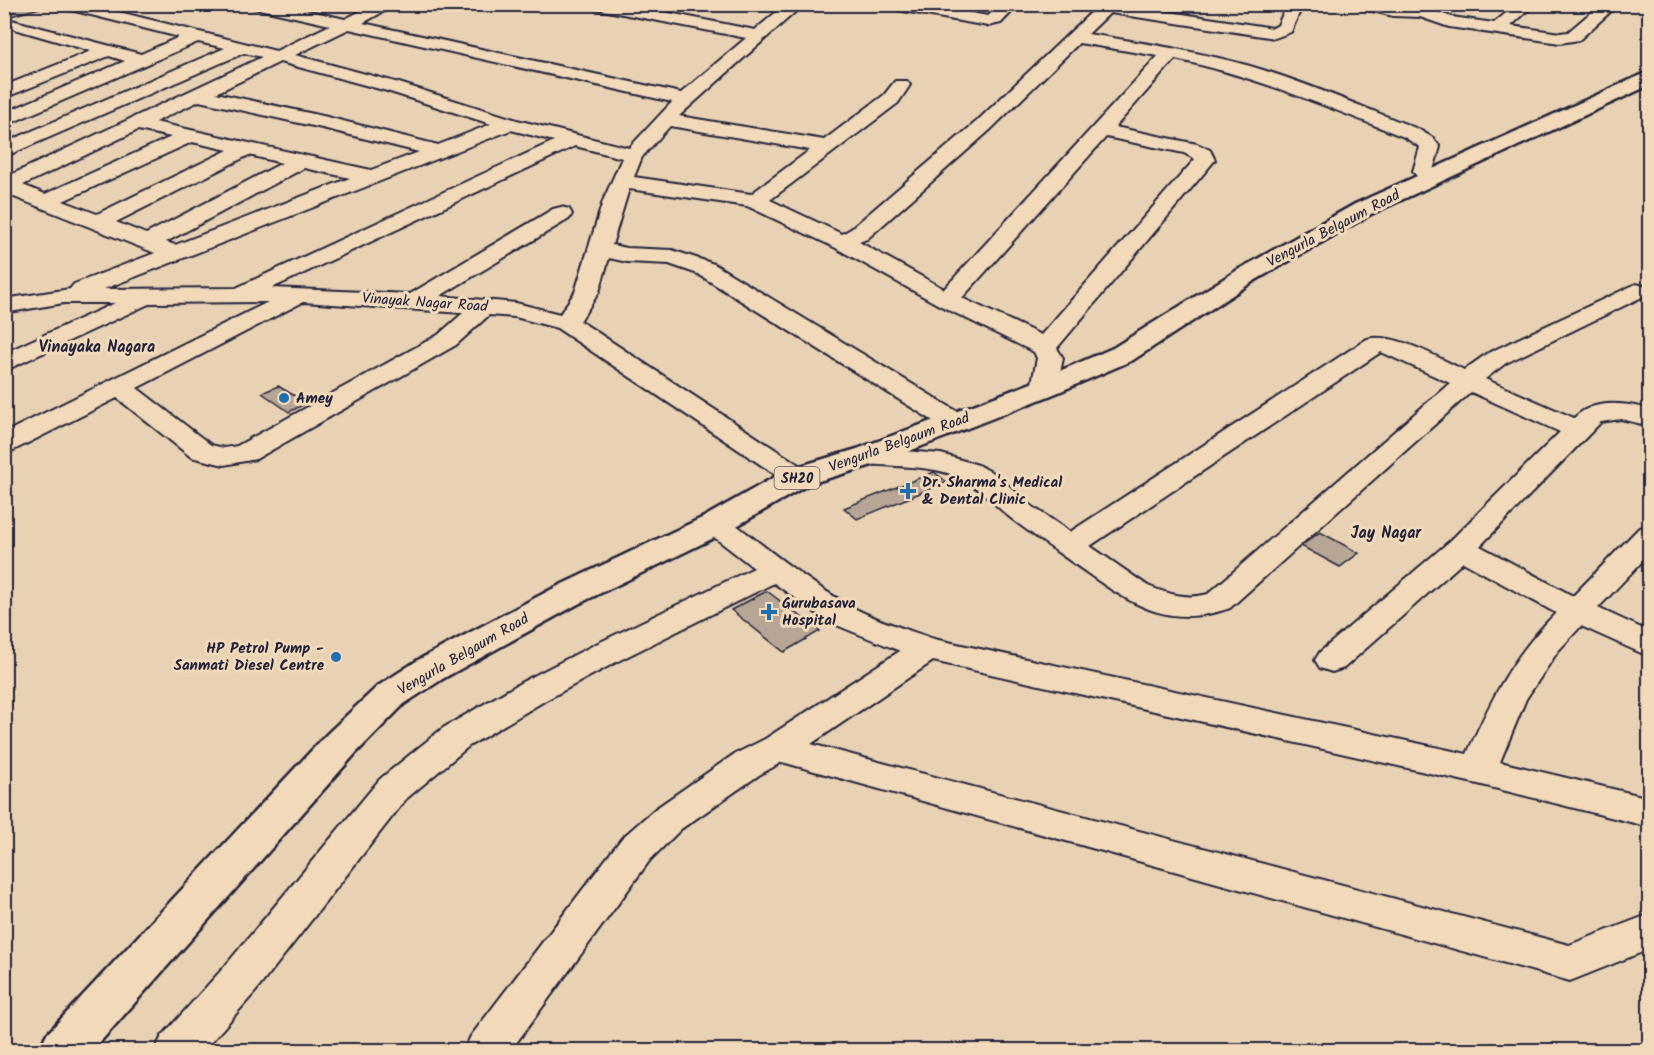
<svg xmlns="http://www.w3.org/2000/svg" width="1654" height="1055" viewBox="0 0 1654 1055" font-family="Kalam,sans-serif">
<rect width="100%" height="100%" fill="#e9d2b4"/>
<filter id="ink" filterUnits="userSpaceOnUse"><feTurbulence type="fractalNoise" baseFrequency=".0167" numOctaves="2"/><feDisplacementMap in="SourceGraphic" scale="12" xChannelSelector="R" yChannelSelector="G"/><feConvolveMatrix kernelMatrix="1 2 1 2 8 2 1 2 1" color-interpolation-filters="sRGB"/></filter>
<g filter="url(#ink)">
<g fill="#b7a696" stroke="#22223b" stroke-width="1.5">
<path d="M9,4H36L43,7L4,18V6Z"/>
<path d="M278,386L307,403L289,412L262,393Z"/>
<path d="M934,472L947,482L857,519L844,508Z"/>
<path d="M1320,532L1359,553L1340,567L1301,546Z"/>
<path d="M767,591L820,631L784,652L731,610Z"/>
</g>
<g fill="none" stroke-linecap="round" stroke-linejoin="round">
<defs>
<g id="minor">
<path d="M57,4H87L276,51L330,25L250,7L248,4H280L345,19L375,4H397L363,23L681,93L746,38L597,9L589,4H624L755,30L786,4H804L679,116L824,140L884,95L895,81H907L910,85L898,103L770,200L842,234L851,229L976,122L1100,4H1118L1273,28L1278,25L1287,4H1303L1291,32L1275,38L1110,13L1088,34C1143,43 1197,51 1250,66C1308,83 1362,107 1418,129L1433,138L1440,147L1433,170L1439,178L1436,182C1424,185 1420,181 1413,171L1420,147L1404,137C1328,107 1255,76 1175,59L1115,127L1197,144L1210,150L1215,160L1057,348L1063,358L1057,388L1053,394L1044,396L1035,394L1031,388L1037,358L1034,352L939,305L834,247L747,206L629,189L612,245L627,248L672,250L714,264L963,415L967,421L963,427L953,429L943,427L698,274L669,264L627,262L609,258L599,292L580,321L808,471L812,477L808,483L798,486L788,483L557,328L515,317L489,315L456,345L256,459L224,465L191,457L117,398L14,450L4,452V433L268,302L151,303L4,371V353L115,303H64L4,313V299L70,289L74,284L155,253L4,193V178L262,57L244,53L4,157V143L225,48L198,42L4,126V113L125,61L109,56L4,98V86L91,51L4,26V18L141,54L179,37L59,7ZM349,29L672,102L629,148L517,120L399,83L295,55ZM1079,43L1158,56L944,289L859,242L867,239L990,130ZM280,62L387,91L491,124L438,145L323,116L216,93ZM199,101L322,128L419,152L371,170L155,122ZM670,126L810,150L751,194L634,177L642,157ZM138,130L171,137L45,194L23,185ZM511,130L554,141L236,288L104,289ZM1106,137L1184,153L1195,159L1041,335L962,298ZM192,142L228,150L97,214L63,201ZM575,146L622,158L603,201L575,292L560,314L516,303L440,296L569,219L572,214L569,209L561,207L553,209L410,294L272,288ZM249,155L282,163L146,234L116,222ZM304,168L350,178L175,245L166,242ZM303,302L463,313L438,335L237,446L224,448L211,445L137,388Z"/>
<path d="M884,4H922L988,16L1001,4H1019L1001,23L988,26L892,9Z"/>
<path d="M1355,4L1422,7L1452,17L1494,23L1517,4H1535L1511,26L1560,33L1568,32L1601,4H1619L1579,40L1560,43L1449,27L1420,17L1393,16L1357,7Z"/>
<path d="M1636,284L1644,286L1648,291L1644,296L1506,363L1485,379L1574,418C1594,398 1624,403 1650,409V426L1621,419L1601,422L1480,546L1573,596L1639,528L1650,526V553L1598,608L1650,632V657L1581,626L1558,651L1526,699L1500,762L1650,798V827L1478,784L933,661L811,744L1569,945L1650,914V949L1570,981L782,762L759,775L681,829L650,860L511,1050H464L471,1036L622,838L655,809L733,755L765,739L900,651L829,622L774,583L618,661L546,700L469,746L406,799L256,991L204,1050H155L162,1036L226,965L380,779L443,728L522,682L594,645L754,568L705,530L701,524L705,518L716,515L727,518C767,548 807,582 852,607C878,621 906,629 934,639L1467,754C1492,698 1512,657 1556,613L1463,562L1344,668L1332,672L1320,668L1315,660L1320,652L1450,541L1560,432L1471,392L1230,608C1165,631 1127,601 1076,565C1055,550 1033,535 1012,519C994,505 980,487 958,477C931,465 897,467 868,464L858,462L854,456L858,450L868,448L941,454L978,465L995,474L1033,507L1070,532L1367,339C1395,332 1438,358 1464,370L1488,353ZM1381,352L1450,383L1208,594C1187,600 1168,594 1148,586L1090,546Z"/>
</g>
<path id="major" d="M1650,71V85L1371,214L1254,281L1133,360L1054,394L879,463L809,484L728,531L578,604L444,678L404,704L355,754L93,1050H39L46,1035L327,734L378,686L418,660L554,588L704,517L787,470L857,449L1034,382L1113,348L1236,271L1355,204Z"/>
</defs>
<use href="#minor" stroke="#22223b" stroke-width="4"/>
<use href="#major" stroke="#22223b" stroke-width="5"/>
<use href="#minor" fill="#f1d9b9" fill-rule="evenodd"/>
<use href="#major" fill="#f1d9b9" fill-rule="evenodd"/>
</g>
</g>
<g fill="#1f6fb2" stroke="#f1d9b9" stroke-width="2">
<circle cx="284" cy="398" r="6"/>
<path d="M905 482h6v6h6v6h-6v6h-6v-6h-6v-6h6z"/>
<path d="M766 603h6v6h6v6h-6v6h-6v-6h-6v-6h6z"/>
<circle cx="336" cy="657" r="6"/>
</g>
<g text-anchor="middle" stroke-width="6" stroke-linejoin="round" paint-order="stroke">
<rect fill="#f1d9b9" stroke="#605961" stroke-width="1.5" x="774.5" y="467" width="45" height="22" rx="4.5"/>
<g font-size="14" font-weight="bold" fill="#22223b">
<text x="797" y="483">SH20</text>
</g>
<g font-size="15" fill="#22223b" stroke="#f1d9b9">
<text transform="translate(1333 228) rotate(-28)" y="5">Vengurla Belgaum Road</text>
<text transform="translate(425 302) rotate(4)" y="5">Vinayak Nagar Road</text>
<text transform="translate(899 442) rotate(-20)" y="5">Vengurla Belgaum Road</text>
<text transform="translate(463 654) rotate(-30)" y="5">Vengurla Belgaum Road</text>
</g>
<g font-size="15" font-weight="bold" fill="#22223b" stroke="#f1d9b9" text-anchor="start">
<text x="296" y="403">Amey</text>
<text x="922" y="487">Dr. Sharma's Medical<tspan x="922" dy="17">&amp; Dental Clinic</tspan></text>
<text x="782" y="608">Gurubasava<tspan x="782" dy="17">Hospital</tspan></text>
<text x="324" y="653" text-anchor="end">HP Petrol Pump -<tspan x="324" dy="17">Sanmati Diesel Centre</tspan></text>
</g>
<g font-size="16" font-weight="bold" fill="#22223b" stroke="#f1d9b9">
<text x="97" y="352">Vinayaka Nagara</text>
<text x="1386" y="538">Jay Nagar</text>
</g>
</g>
<rect width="1654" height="1055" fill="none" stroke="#f1d9b9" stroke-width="24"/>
<rect x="12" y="12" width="1630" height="1031" fill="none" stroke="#22223b" stroke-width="2" filter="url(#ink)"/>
</svg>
